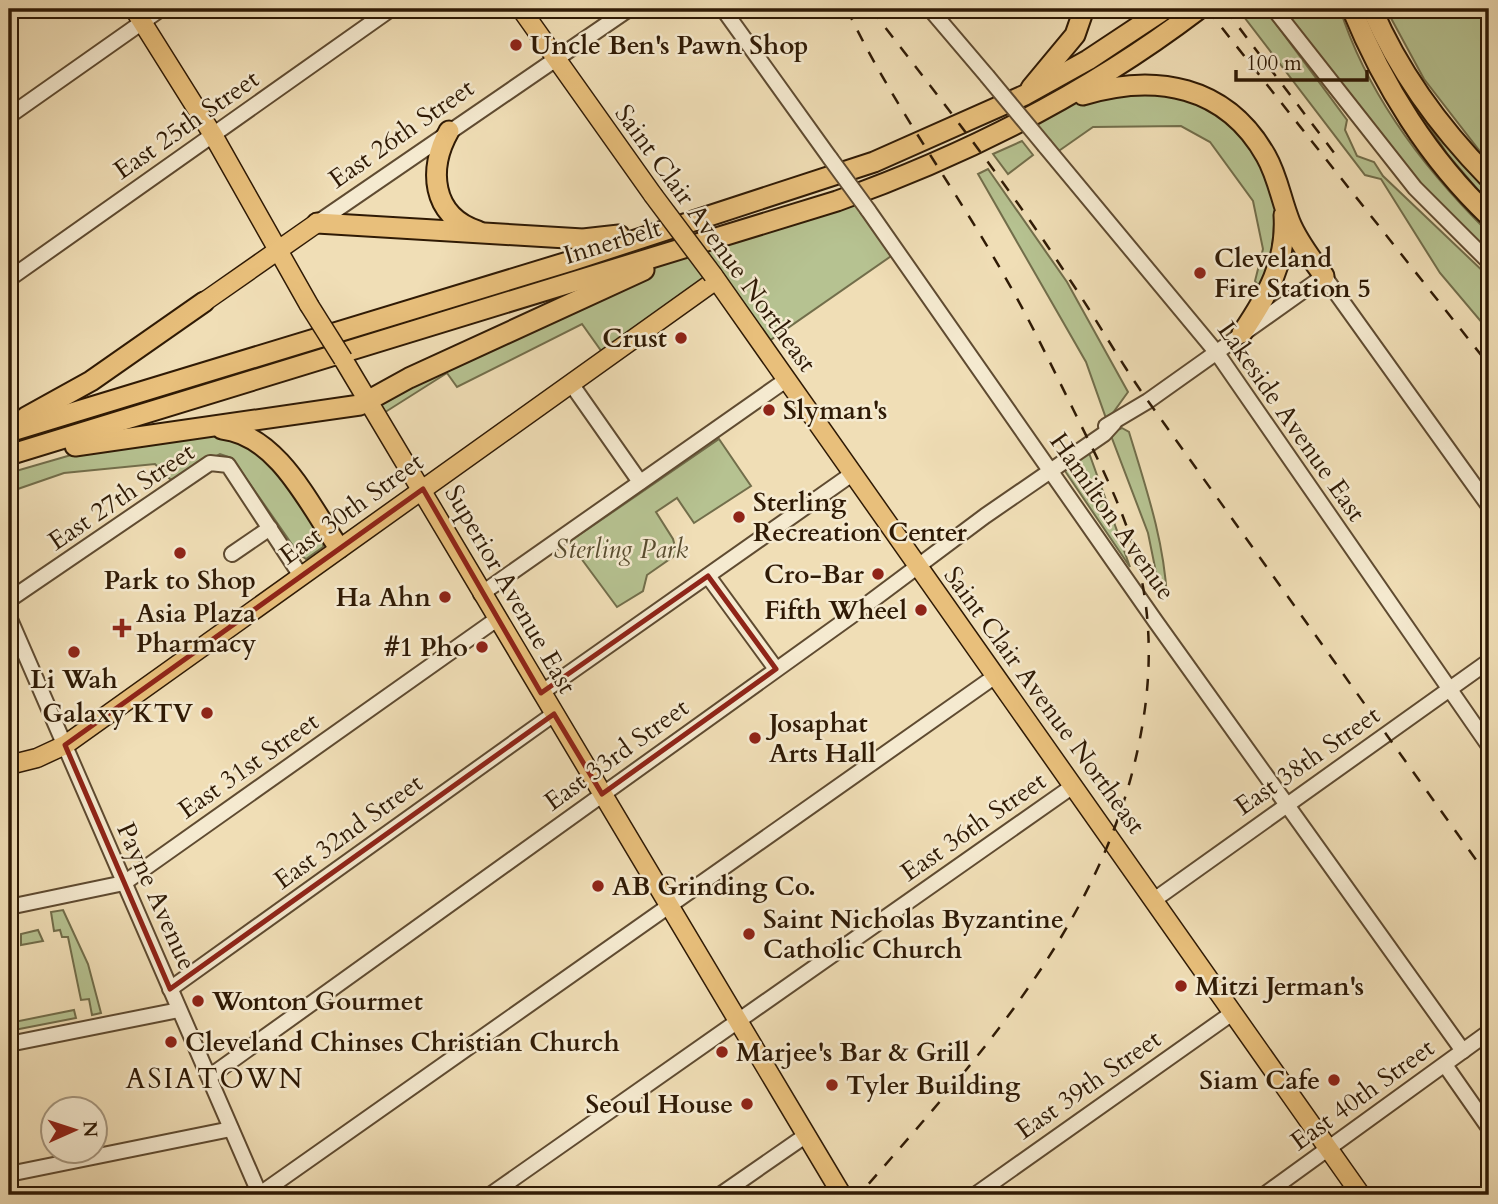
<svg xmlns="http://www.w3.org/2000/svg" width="1498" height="1204" viewBox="0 0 1498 1204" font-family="Cardo,serif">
<rect width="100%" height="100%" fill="#f0deb6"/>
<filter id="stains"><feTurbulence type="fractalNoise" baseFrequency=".00286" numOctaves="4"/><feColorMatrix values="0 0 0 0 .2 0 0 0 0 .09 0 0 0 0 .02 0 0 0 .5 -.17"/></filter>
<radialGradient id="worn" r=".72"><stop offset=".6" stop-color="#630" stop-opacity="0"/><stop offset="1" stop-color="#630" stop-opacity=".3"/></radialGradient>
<g fill="#b6c291" stroke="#726e4b" stroke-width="2">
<path d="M1238,9H1265L1347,120L1345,130L1357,156L1374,162L1383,176L1489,277V331L1440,273L1381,179L1365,175Z"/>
<path d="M1281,9H1340C1367,94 1426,171 1489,233V255L1424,192Z"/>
<path d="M1386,9H1489V163L1424,79Z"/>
<path d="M1398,73L1489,189V203L1448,155L1395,75Z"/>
<path d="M1117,85L1222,108L1281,195L1266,295L1255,281L1263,249L1253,201L1210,142L1181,126L1093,127L1053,155L1025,121Z"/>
<path d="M1022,141L1033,155L1008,174L993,154Z"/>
<path d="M988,169L1067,282L1128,392L1107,421L1086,362L978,174Z"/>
<path d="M856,194L897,252L762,346L715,280L607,359L582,324L457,387L447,373L379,416L369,401L651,267Z"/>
<path d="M1122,428L1129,432C1146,488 1164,540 1167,598L1161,597L1148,533L1110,433Z"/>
<path d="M212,435L238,440L268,461L325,536L323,547L306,559L298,553L232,458L220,454L171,480L155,464L64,473L9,492V473L78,453Z"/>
<path d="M719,439L751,486L694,523L677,498L656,512L673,539L677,554L647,575L643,591L617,607L569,542Z"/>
<path d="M1088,450L1130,567L1065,471Z"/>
<path d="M63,910L88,964L101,1013L92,1015L89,999L81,1000L68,937H62L60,930L54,931L51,912Z"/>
<path d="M38,930L43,941L21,945V934Z"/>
<path d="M74,1010L76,1018L9,1031V1023Z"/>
</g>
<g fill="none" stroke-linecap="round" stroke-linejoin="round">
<defs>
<g id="minor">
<path d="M723,9L830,158"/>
<path d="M930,9L987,76"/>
<path d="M1274,9L1415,188L1489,262"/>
<path d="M9,116L161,9"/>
<path d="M1045,146L1217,353L1489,746"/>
<path d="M868,210L1156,622L1463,1051"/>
<path d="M317,223L629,9"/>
<path d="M9,279L391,9"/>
<path d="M572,385L640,482"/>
<path d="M1106,426L1148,401L1324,276L1489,506"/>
<path d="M232,554L270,528"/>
<path d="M708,576L776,669"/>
<path d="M481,594L786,380"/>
<path d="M9,600L210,463L228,465L301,576"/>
<path d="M9,617L260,1195"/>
<path d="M541,693L852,474"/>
<path d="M1154,900L1489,661"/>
<path d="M9,907L124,883L497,619"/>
<path d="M170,989L554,714"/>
<path d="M9,1044L179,1010"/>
<path d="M1445,1065L1489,1128"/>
<path d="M209,1077L854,614L985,516L1104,434L1114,423"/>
<path d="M9,1174L231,1129"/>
<path d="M260,1194L994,677"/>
<path d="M490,1195L1073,786"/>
<path d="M720,1195L805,1136"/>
<path d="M975,1195L1231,1014"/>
<path d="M1264,1195L1489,1032"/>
</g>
<g id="major">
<path d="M134,9L213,135L309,305"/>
<path d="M521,9L653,195"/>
<path d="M713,275L1361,1195"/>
<path d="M204,302L317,223"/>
<path d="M343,359L842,1195"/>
<path d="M9,765L37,758L65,745L716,280"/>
</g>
<g id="highway">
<path d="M1352,9C1383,85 1429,159 1489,216"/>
<path d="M1372,9C1399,72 1441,129 1489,178"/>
<path d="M1031,88L1075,35L1084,9"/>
<path d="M1083,95C1155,73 1226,85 1266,156C1278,177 1281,200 1290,222C1298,242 1312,259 1324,276"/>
<path d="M449,131C428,168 431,216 478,231"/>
<path d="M317,223L583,239L619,235"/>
<path d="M1242,333C1267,296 1287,262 1284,215"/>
<path d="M26,417L91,381L204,302"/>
<path d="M222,429C278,435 310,506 339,548"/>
<path d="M9,432L571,261L874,162L1025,95L1088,60L1165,9"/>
<path d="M75,446L360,405L409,378L644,270"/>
<path d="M9,455L837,201C966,155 1090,92 1199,9"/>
</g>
</defs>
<use href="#minor" stroke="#5f4b31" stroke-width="18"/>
<use href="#major" stroke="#2f1a05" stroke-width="21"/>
<use href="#highway" stroke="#2f1a05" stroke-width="23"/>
<use href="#minor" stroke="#f5ead0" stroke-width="14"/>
<use href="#major" stroke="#e8bf7b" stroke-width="18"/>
<use href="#highway" stroke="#e8bf7b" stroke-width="19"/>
<g stroke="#2f1a05" stroke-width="2.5" stroke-dasharray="12 12" stroke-linecap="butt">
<path d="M847,9C891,103 954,186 1005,277C1030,320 1051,365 1073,409C1099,462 1127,514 1140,572C1152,625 1151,680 1141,733C1107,919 979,1057 859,1195"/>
<path d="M871,9C939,97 1009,186 1070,280C1097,320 1120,362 1148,401L1489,878"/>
<path d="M1207,9L1489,365"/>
<path d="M1225,9L1335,154"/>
</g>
<defs>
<g id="minor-bridge">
<path d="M987,76L1045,146"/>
<path d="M830,158L868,210"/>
</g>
<g id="major-bridge">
<path d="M653,195L713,275"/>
<path d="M309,305L343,359"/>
</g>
</defs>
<use href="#minor-bridge" stroke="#5f4b31" stroke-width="18" stroke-linecap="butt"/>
<use href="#major-bridge" stroke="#2f1a05" stroke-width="21" stroke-linecap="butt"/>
<use href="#minor-bridge" stroke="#f5ead0" stroke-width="14"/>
<use href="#major-bridge" stroke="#e8bf7b" stroke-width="18"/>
</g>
<path fill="none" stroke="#8f2418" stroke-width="5" stroke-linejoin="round" d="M423,489L541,693L708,576L776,669L602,794L554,714L170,989L65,745Z"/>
<g fill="#8f2418" stroke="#f5ead0" stroke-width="2.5">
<circle cx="516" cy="45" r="7"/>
<circle cx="1200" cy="273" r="7"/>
<circle cx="681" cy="338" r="7"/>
<circle cx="769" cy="410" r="7"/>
<circle cx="739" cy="517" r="7"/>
<circle cx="180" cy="553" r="7"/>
<circle cx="878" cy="574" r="7"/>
<circle cx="445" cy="597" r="7"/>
<circle cx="921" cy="610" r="7"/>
<path d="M118.5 617.5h7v7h7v7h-7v7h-7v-7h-7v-7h7z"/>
<circle cx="482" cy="647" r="7"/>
<circle cx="74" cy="652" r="7"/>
<circle cx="207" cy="713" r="7"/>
<circle cx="755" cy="738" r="7"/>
<circle cx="598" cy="886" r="7"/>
<circle cx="749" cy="934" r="7"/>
<circle cx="1181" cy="986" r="7"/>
<circle cx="198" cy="1001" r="7"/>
<circle cx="171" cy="1042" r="7"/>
<circle cx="722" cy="1052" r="7"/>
<circle cx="1334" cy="1080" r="7"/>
<circle cx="832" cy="1085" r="7"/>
<circle cx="747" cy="1104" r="7"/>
</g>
<g text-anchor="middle" stroke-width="5" stroke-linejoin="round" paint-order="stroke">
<g font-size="26" font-weight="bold" fill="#2f1a05" stroke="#f5ead0" text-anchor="start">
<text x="530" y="54">Uncle Ben's Pawn Shop</text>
<text x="1214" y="267">Cleveland<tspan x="1214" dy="30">Fire Station 5</tspan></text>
<text x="667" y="347" text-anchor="end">Crust</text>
<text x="783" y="419">Slyman's</text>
<text x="753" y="511">Sterling<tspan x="753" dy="30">Recreation Center</tspan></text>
<text x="864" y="583" text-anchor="end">Cro-Bar</text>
<text x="180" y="589" text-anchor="middle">Park to Shop</text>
<text x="431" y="606" text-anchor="end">Ha Ahn</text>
<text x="907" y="619" text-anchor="end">Fifth Wheel</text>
<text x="136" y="622">Asia Plaza<tspan x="136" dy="30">Pharmacy</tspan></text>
<text x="468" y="656" text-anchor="end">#1 Pho</text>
<text x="74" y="688" text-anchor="middle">Li Wah</text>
<text x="193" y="722" text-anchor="end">Galaxy KTV</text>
<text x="769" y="732">Josaphat<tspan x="769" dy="30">Arts Hall</tspan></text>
<text x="612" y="895">AB Grinding Co.</text>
<text x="763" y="928">Saint Nicholas Byzantine<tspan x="763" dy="30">Catholic Church</tspan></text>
<text x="1195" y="995">Mitzi Jerman's</text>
<text x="212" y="1010">Wonton Gourmet</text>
<text x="185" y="1051">Cleveland Chinses Christian Church</text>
<text x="736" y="1061">Marjee's Bar &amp; Grill</text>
<text x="1320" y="1089" text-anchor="end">Siam Cafe</text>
<text x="846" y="1094">Tyler Building</text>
<text x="733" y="1113" text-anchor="end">Seoul House</text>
</g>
<g font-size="26" fill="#2f1a05" stroke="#f5ead0">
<text transform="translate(186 124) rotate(-35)" y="9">East 25th Street</text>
<text transform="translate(401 133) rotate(-35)" y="9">East 26th Street</text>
<text transform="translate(716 238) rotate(54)" y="9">Saint Clair Avenue Northeast</text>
<text transform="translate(612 241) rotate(-17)" y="9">Innerbelt</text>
<text transform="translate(1292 421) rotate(55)" y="9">Lakeside Avenue East</text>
<text transform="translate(121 496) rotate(-34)" y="9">East 27th Street</text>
<text transform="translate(351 508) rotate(-36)" y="9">East 30th Street</text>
<text transform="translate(1113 516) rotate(55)" y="9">Hamilton Avenue</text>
<text transform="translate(511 589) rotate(60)" y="9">Superior Avenue East</text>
<text transform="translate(1045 700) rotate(54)" y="9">Saint Clair Avenue Northeast</text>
<text transform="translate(616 754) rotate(-36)" y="9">East 33rd Street</text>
<text transform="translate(1307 760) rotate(-35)" y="9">East 38th Street</text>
<text transform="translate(248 765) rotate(-35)" y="9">East 31st Street</text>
<text transform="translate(973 826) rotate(-35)" y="9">East 36th Street</text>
<text transform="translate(348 831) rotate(-36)" y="9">East 32nd Street</text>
<text transform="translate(157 896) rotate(66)" y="9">Payne Avenue</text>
<text transform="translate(1088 1084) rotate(-35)" y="9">East 39th Street</text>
<text transform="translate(1362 1094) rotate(-36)" y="9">East 40th Street</text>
</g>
<g font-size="26" font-style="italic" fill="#584c2f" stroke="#f5ead0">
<text x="621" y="558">Sterling Park</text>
</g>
<g font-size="28" letter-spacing="2" fill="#2f1a05" stroke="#f5ead0">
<text x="215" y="1088">ASIATOWN</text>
</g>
</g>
<rect width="1498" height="1204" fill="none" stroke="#f0deb6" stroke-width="35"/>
<rect x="10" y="10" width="1477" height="1183" fill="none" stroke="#2f1a05" stroke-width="3.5"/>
<rect x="18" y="18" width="1463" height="1169" fill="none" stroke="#2f1a05" stroke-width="2"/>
<g transform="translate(74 1130) rotate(87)"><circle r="33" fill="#f5ead0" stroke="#a6977f" stroke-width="2"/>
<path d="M0-5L12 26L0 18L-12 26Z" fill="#8f2418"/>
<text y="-10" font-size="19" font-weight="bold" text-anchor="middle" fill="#2f1a05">N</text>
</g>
<path d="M1236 70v10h131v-10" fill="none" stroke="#2f1a05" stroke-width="3.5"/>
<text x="1246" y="70" font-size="21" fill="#2f1a05" stroke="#f5ead0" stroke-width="5" paint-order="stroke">100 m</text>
<rect width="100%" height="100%" filter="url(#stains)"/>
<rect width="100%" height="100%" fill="url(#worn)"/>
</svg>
